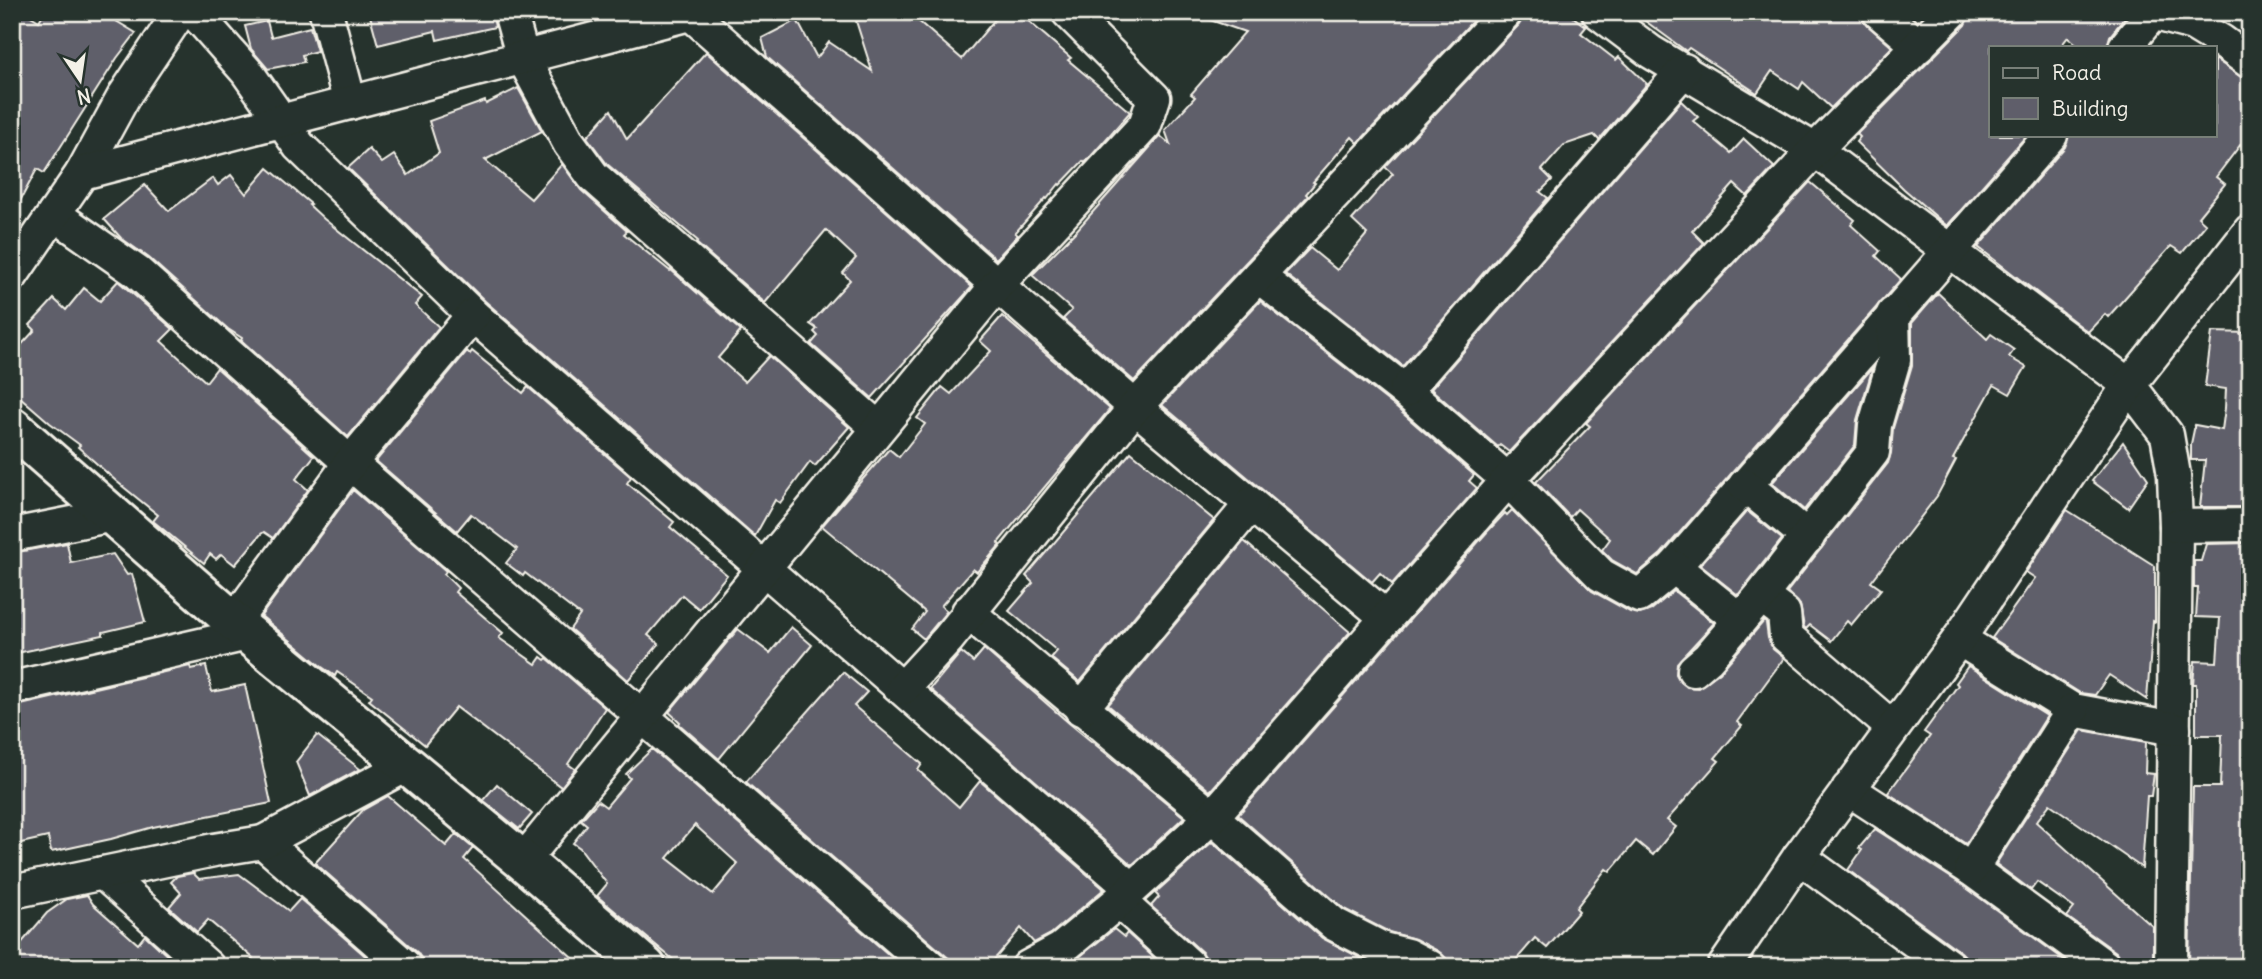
<svg xmlns="http://www.w3.org/2000/svg" width="2262" height="979" viewBox="0 0 2262 979" font-family="Delius,sans-serif">
<rect width="100%" height="100%" fill="#26332d"/>
<filter id="ink" filterUnits="userSpaceOnUse"><feTurbulence type="fractalNoise" baseFrequency=".0143" numOctaves="2"/><feDisplacementMap in="SourceGraphic" scale="14" xChannelSelector="R" yChannelSelector="G"/><feConvolveMatrix kernelMatrix="1 2 1 2 8 2 1 2 1" color-interpolation-filters="sRGB"/></filter>
<g filter="url(#ink)">
<g fill="#5f5e6a" stroke="#f4f1e8" stroke-width="2" fill-rule="evenodd">
<path d="M12,12H24L39,21L42,16L57,12H101L136,33L117,58L44,173L37,169L12,216Z"/>
<path d="M369,12H492L495,27L437,40L435,31L378,45Z"/>
<path d="M885,12H908L962,59L1001,12H1018L1071,58L1068,60L1130,112L1085,163L1083,161L1060,185L1059,184L1047,199L1046,198L1015,233L1018,235L996,259L767,57L762,38L797,20L817,58L829,42L872,71L856,21Z"/>
<path d="M1200,12H1481L1358,143L1352,137L1313,182L1315,183L1306,194L1308,196L1134,381L1063,319L1072,310L1032,275L1075,232L1160,136L1170,144L1165,130L1195,97L1191,94L1245,32L1199,16Z"/>
<path d="M1527,12H1567L1586,27L1581,33L1616,60L1619,57L1647,84L1599,140L1594,135L1564,145L1542,170L1552,180L1540,192L1548,198L1403,366L1285,274L1310,248L1337,270L1367,234L1352,220L1393,174L1385,167L1519,25Z"/>
<path d="M1633,12H1861L1867,25L1892,47L1831,108L1803,82L1799,89L1772,71L1757,93L1689,48L1686,51Z"/>
<path d="M1970,12H2120L2125,17L2110,36L2107,47H2080L2068,37L2060,47H1991V135H2027L1947,226L1904,189L1856,142L1860,137L1857,134L1965,25Z"/>
<path d="M267,21L271,37L310,27L317,51L302,55L304,62L268,69L251,49L245,26Z"/>
<path d="M706,52L972,287L872,398L811,344L818,336L814,332L817,329L810,324L850,280L843,273L856,258L826,230L765,303L696,243L698,241L607,164L587,137L611,110L627,139Z"/>
<path d="M2215,59L2250,83V132L2216,177L2225,184L2198,217L2206,224L2182,253L2171,246L2108,317L2105,314L2088,332L1978,247L2065,147L2069,135H2215Z"/>
<path d="M518,88L542,131L485,160L531,199L562,164L581,190L627,231L624,234L670,271L671,270L741,331L718,358L745,382L769,356L849,427L815,466L810,462L780,503L775,500L755,536L485,301L348,168L369,149L382,163L394,155L408,175L439,153L429,121L485,101L486,104Z"/>
<path d="M1681,101L1698,117L1693,121L1731,153L1744,139L1774,167L1747,196L1734,184L1692,231L1704,243L1509,452L1500,445L1498,447L1431,389Z"/>
<path d="M268,168L311,204L309,205L324,219L422,297L415,305L439,327L348,437L241,340L242,338L228,329L149,258L121,238L104,219L145,185L169,211L213,178L218,185L231,175L246,194Z"/>
<path d="M1810,182L1855,220L1851,225L1880,251L1876,256L1901,279L1661,554L1637,574L1612,560L1602,550L1610,539L1577,509L1570,517L1536,482L1590,426L1586,423Z"/>
<path d="M118,281L173,329L161,341L206,382L217,368L314,456L296,479L308,490L273,538L264,532L261,534L235,565L221,554L216,559L210,554L204,563L153,521L158,515L116,481L78,447L80,445L50,423L12,390V355L35,330L30,325L54,299L66,310L84,288L100,301Z"/>
<path d="M1938,293L1987,339L1991,334L2014,350L2009,357L2026,367L2010,394L1994,385L1953,459L1956,460L1937,496L1871,582L1881,589L1851,625L1847,621L1831,641L1810,625L1806,629L1804,627L1800,605L1787,592L1888,463L1891,453L1893,428L1912,365V323Z"/>
<path d="M1260,301L1393,405L1474,475L1469,481L1477,488L1392,584L1380,573L1372,582L1162,405Z"/>
<path d="M1002,316L1110,409L1012,526L998,543L1000,545L977,572L973,569L941,606L947,611L924,639L912,629L925,612L822,526L889,449L899,457L925,424L917,418L942,387L951,394L991,351L980,341Z"/>
<path d="M2212,332L2250,333V366L2245,410H2247L2245,447H2250V507H2200L2205,460H2191V444L2195,425L2222,430L2225,408L2226,389L2205,386Z"/>
<path d="M467,351L470,354L472,351L523,393L528,387L631,477L627,483L674,522L670,527L727,575L699,609L682,595L648,635L659,644L628,680L570,629L580,615L525,573L523,576L506,563L517,549L471,514L457,531L376,461Z"/>
<path d="M1873,367L1857,420L1855,445L1804,510L1772,483Z"/>
<path d="M2123,442L2148,479L2128,508L2092,481Z"/>
<path d="M1131,452L1214,520L1080,682L1051,658L1057,651L1009,611L1033,583L1026,576Z"/>
<path d="M353,490L446,571L444,574L458,588L455,592L503,633L499,638L536,664L541,657L545,660L547,658L605,708L568,764L575,769L561,787L456,707L425,745L369,700L372,696L337,672L335,676L322,667L261,616Z"/>
<path d="M1512,510L1592,591L1630,612L1640,614L1651,610L1674,591L1714,623L1677,663L1676,674L1680,681L1687,687L1698,688L1720,672L1764,621L1766,623L1768,638L1773,649L1784,658L1737,722L1742,726L1715,758L1719,761L1667,820L1676,827L1653,855L1636,841L1610,872L1606,869L1576,908L1579,911L1547,948L1535,938L1510,967H1448L1446,958L1438,951L1415,939L1389,932L1344,909L1238,815L1488,531L1505,513L1507,515Z"/>
<path d="M2067,510L2155,566V622L2153,621L2147,700L2109,675L2095,695L2080,693L1992,638L2035,578L2026,572Z"/>
<path d="M1747,511L1782,539L1738,595L1700,565Z"/>
<path d="M1244,541L1350,632L1210,791L1108,705Z"/>
<path d="M67,543L71,563L113,554L127,575L132,574L145,622L103,632V635L12,654V553Z"/>
<path d="M2250,543V967H2189L2193,787H2220L2222,735H2196V684H2193L2195,661L2217,662L2220,618L2196,617L2198,588H2194V561H2201L2206,544Z"/>
<path d="M791,627L812,645L719,759L679,724L680,722L669,712L738,629L770,653Z"/>
<path d="M984,649L1069,723L1184,817L1132,865L930,689L961,652L973,662Z"/>
<path d="M190,666L191,669L206,666L212,692L245,685L271,803L153,827L111,839L51,852L48,837L12,845V707Z"/>
<path d="M1968,666L2047,716L1966,844L1888,793L1930,736L1924,732L1958,685L1956,683Z"/>
<path d="M843,672L867,692L854,706L922,764L918,770L959,807L980,781L1104,889L1051,934L1034,943L1021,928L988,967H959L945,955L746,782Z"/>
<path d="M2082,730L2146,742L2145,773L2154,774L2151,796H2147L2142,868L2050,804L2036,822L2153,927V967H2123L2121,959L2116,952L2067,917L2074,908L2037,882L2031,890L1996,864Z"/>
<path d="M317,735L360,769L310,796L296,762Z"/>
<path d="M652,749L896,961L891,967H682L597,896L607,884L580,848L573,843L587,825L581,820L598,801L606,807L630,778L626,774ZM695,825L738,864L713,894L667,858Z"/>
<path d="M497,784L532,814L519,829L483,800Z"/>
<path d="M388,796L446,846L456,834L473,848L464,859L583,967H424L418,953L315,863L363,810Z"/>
<path d="M1875,829L1961,884L2074,967H1976L1961,952L1848,870L1862,850L1859,848Z"/>
<path d="M1212,842L1322,938L1378,967H1209L1203,953L1151,906L1159,897L1155,893Z"/>
<path d="M193,873L199,879L239,874L289,911L300,899L378,967H246L253,958L208,920L197,932L169,907L181,893L171,882L177,876Z"/>
<path d="M87,895L93,904L138,944L145,935L172,960L166,967H12V954L47,913L67,899Z"/>
<path d="M1114,929L1124,937L1127,933L1164,967H1067Z"/>
</g>
<g fill="none" stroke-linecap="round" stroke-linejoin="round">
<defs>
<g id="street">
<path d="M194,12L247,72L299,146L473,315L1132,889"/>
<path d="M326,12L350,103"/>
<path d="M510,12L523,58L569,143L593,176L878,428"/>
<path d="M1598,12L1651,52L1815,150L2129,385L2167,435L2174,475L2176,526L2171,967"/>
<path d="M1879,12L1919,46"/>
<path d="M2149,12L2193,24L2221,41L2250,62"/>
<path d="M691,14L1135,407L1387,618"/>
<path d="M2125,47L2152,14"/>
<path d="M82,173L124,96L180,12"/>
<path d="M54,214L137,272L350,463L931,967"/>
<path d="M12,275L82,173L697,12"/>
<path d="M1258,276L1405,391L1508,480L1601,575L1639,596L1674,567L2051,135"/>
<path d="M1405,391L1684,70"/>
<path d="M1745,485L1808,537"/>
<path d="M2176,526L2250,525"/>
<path d="M12,535L113,515"/>
<path d="M1674,567L1740,620"/>
<path d="M1761,596L1784,613L1786,636L1893,728"/>
<path d="M968,612L1212,817L1334,924L1383,949L1407,955L1430,967"/>
<path d="M234,622L350,463L473,315"/>
<path d="M1959,639L2073,710L2174,729"/>
<path d="M1694,670L1708,658L1761,596L1873,452L1875,425L1894,360L1893,314"/>
<path d="M12,688L248,634"/>
<path d="M903,688L948,639L1135,407L1506,12"/>
<path d="M1081,709L1251,504"/>
<path d="M1848,789L1971,869L2105,967"/>
<path d="M263,842L406,967"/>
<path d="M1799,857L1950,967"/>
<path d="M523,861L997,285L1145,125L1154,98L1068,12"/>
<path d="M1971,869L2073,710"/>
<path d="M103,873L208,967"/>
<path d="M12,892L214,850L263,842L407,765"/>
<path d="M1119,901L1191,967"/>
<path d="M1028,967L1061,949L1119,901L1212,817L1508,480L1815,150L1952,12"/>
<path d="M1724,967L1799,857L1959,639L2129,385L2250,231"/>
</g>
<path id="secondary" d="M12,427L248,634L523,861L646,967"/>
</defs>
<use href="#street" stroke="#f4f1e8" stroke-width="37"/>
<use href="#secondary" stroke="#f4f1e8" stroke-width="44"/>
<use href="#street" stroke="#26332d" stroke-width="32"/>
<use href="#secondary" stroke="#26332d" stroke-width="38"/>
</g>
</g>
<rect width="2262" height="979" fill="none" stroke="#26332d" stroke-width="42"/>
<rect x="21" y="21" width="2220" height="937" fill="none" stroke="#f4f1e8" stroke-width="2.5" filter="url(#ink)"/>
<rect x="1989" y="46" width="228" height="91" fill="#26332d" stroke="#787f78" stroke-width="2"/>
<rect x="2003" y="68" width="35" height="10" fill="#26332d" stroke="#787f78" stroke-width="2"/>
<text x="2052" y="80" font-size="21" fill="#f4f1e8">Road</text>
<rect x="2003" y="98" width="35" height="21" fill="#5f5e6a" stroke="#787f78" stroke-width="2"/>
<text x="2052" y="116" font-size="21" fill="#f4f1e8">Building</text>
<g transform="translate(80 80) rotate(167)" stroke="#26332d" stroke-width="5" paint-order="stroke">
<path d="M0-5L12 26L0 18L-12 26Z" fill="#f4f1e8"/>
<text y="-10" font-size="19" font-weight="bold" text-anchor="middle" fill="#f4f1e8">N</text>
</g>
</svg>
